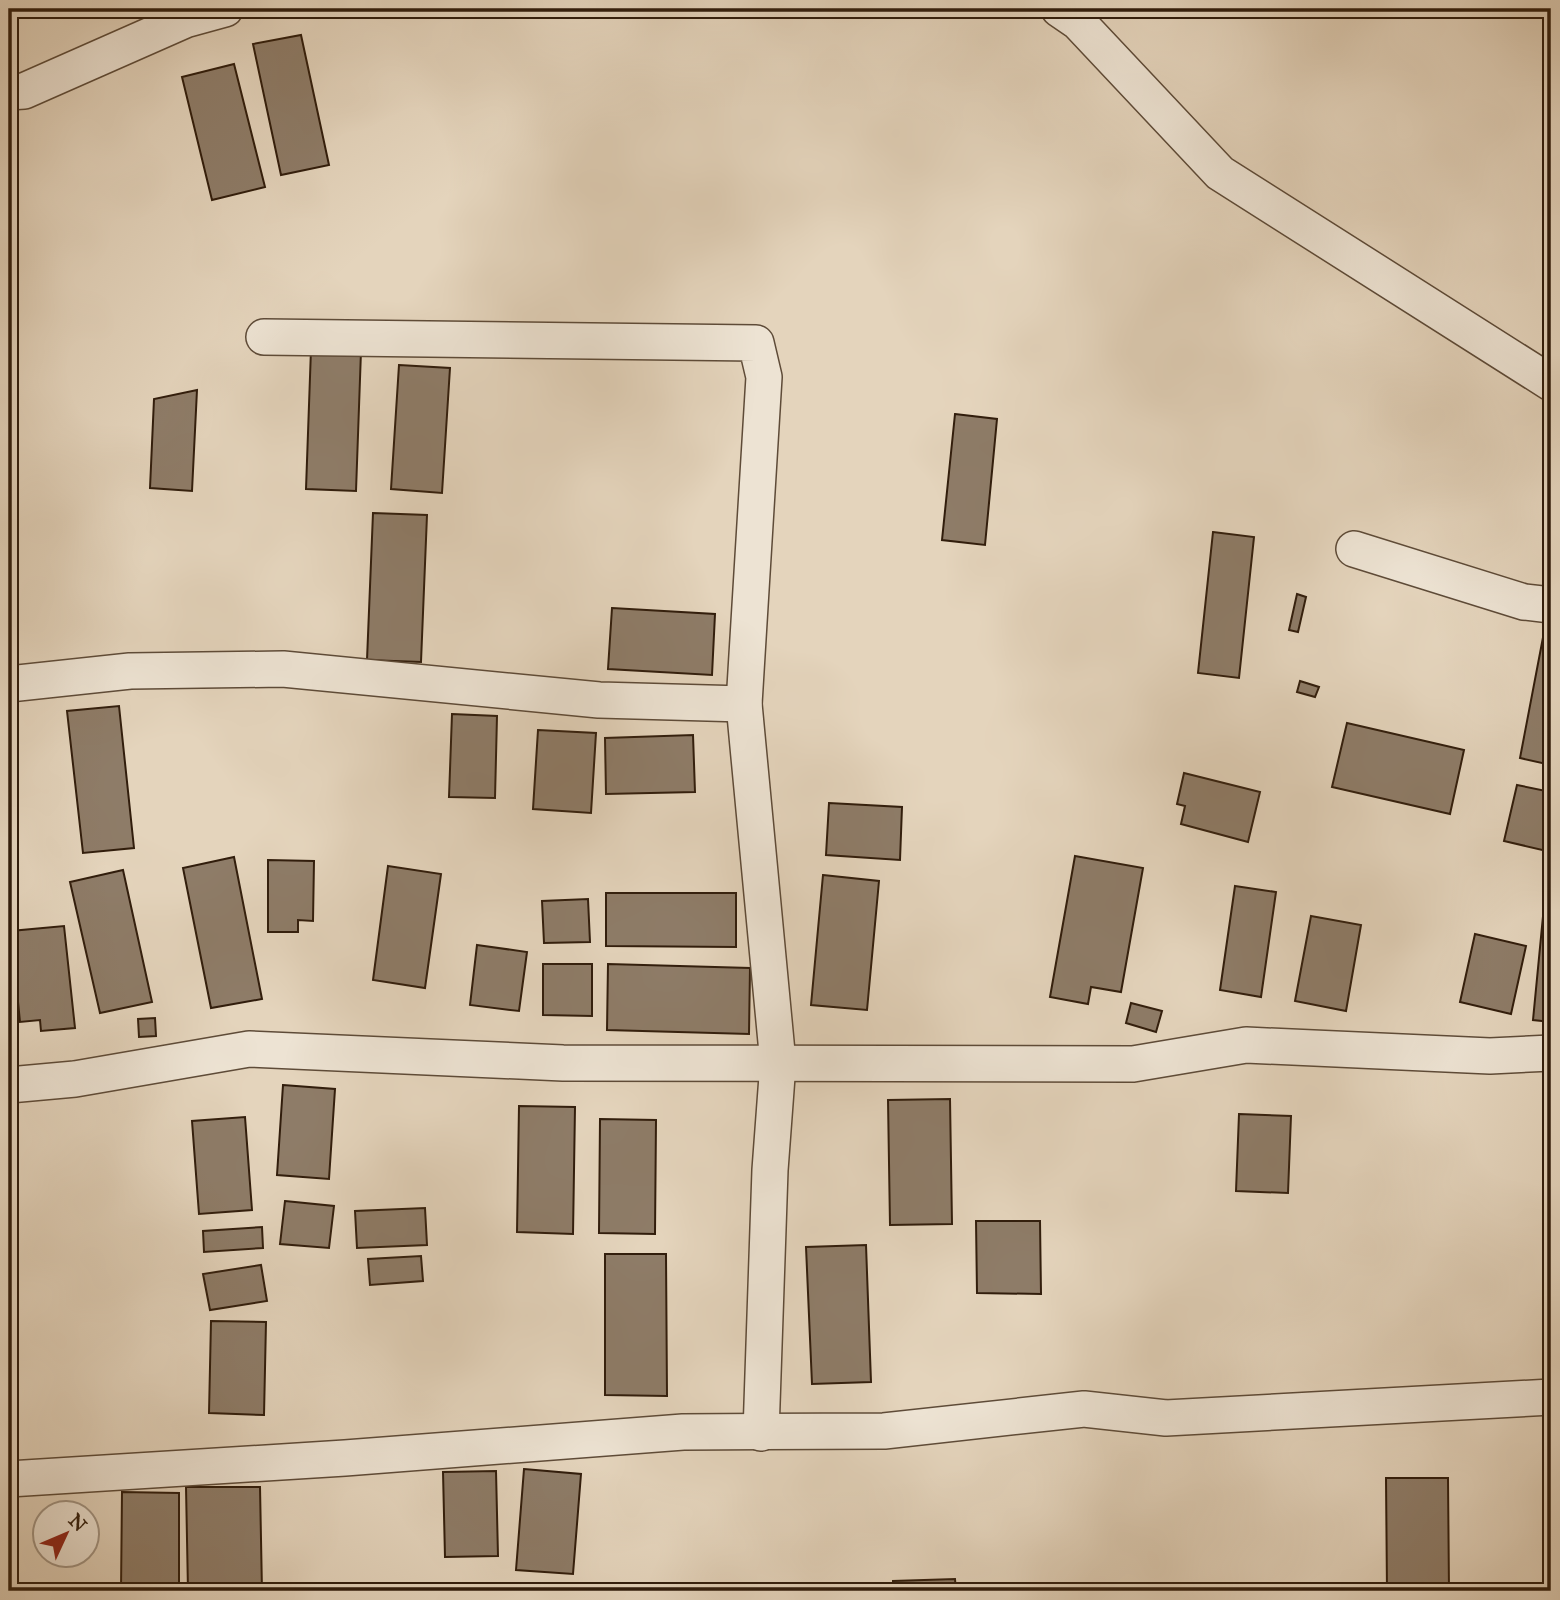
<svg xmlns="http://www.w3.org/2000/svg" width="1560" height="1600" viewBox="0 0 1560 1600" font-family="'IM FELL Great Primer',serif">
<rect width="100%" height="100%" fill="#e4d4bc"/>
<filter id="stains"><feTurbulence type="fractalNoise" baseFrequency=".00286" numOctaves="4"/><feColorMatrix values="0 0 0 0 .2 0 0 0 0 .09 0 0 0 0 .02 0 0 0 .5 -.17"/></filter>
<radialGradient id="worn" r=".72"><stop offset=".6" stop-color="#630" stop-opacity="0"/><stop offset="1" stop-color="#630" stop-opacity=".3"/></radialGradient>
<g fill="#8e7c68" stroke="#311d0c" stroke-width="2">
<path d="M301,35L329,165L281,175L253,44Z"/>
<path d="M234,64L265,187L212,200L182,77Z"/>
<path d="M311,349L361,351L356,491L306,489Z"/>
<path d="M399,365L450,368L442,493L391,489Z"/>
<path d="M197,390L192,491L150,488L154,399Z"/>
<path d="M955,414L997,419L985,545L942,540Z"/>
<path d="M373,513L427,515L421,662L367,660Z"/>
<path d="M1213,532L1254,537L1239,678L1198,673Z"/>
<path d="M1297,594L1306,597L1298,632L1289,630Z"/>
<path d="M612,608L715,614L712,675L608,669Z"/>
<path d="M1545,627L1551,628V765L1520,758Z"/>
<path d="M1300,681L1319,687L1315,697L1297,692Z"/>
<path d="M119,706L134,848L83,853L67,711Z"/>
<path d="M452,714L497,716L495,798L449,797Z"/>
<path d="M1347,723L1464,750L1450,814L1332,787Z"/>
<path d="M538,730L596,733L591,813L533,809Z"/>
<path d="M693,735L695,792L606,794L605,738Z"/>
<path d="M1184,773L1260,792L1248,842L1181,824L1185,806L1177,804Z"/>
<path d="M1517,785L1551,792V852L1504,841Z"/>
<path d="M829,803L902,807L900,860L826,855Z"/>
<path d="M1075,856L1143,868L1121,992L1091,987L1088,1004L1050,997Z"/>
<path d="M234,857L262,999L211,1008L183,868Z"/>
<path d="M268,860L314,861L313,921L298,920V932H268Z"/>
<path d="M388,866L441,874L425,988L373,980Z"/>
<path d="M123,870L152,1002L100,1013L70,882Z"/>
<path d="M823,875L879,881L867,1010L811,1005Z"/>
<path d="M1235,886L1276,892L1261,997L1220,990Z"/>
<path d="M606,893H736V947L606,946Z"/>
<path d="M588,899L590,942L544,943L542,901Z"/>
<path d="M1544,906H1551V1022L1533,1020Z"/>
<path d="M1311,916L1361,925L1346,1011L1295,1001Z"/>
<path d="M64,926L75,1028L41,1031L40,1020L20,1022L11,931Z"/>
<path d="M1475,934L1526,946L1511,1014L1460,1002Z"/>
<path d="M477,945L527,952L519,1011L470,1005Z"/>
<path d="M543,964H592V1016L543,1015Z"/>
<path d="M608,964L750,968L749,1034L607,1030Z"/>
<path d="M1131,1003L1162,1011L1156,1032L1126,1023Z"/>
<path d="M155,1018L156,1036L139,1037L138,1019Z"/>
<path d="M283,1085L335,1089L329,1179L277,1175Z"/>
<path d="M950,1099L952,1224L890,1225L888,1100Z"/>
<path d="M519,1106L575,1107L573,1234L517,1232Z"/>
<path d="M1239,1114L1291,1116L1288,1193L1236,1191Z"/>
<path d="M245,1117L252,1210L199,1214L192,1121Z"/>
<path d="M600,1119L656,1120L655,1234L599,1233Z"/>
<path d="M285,1201L334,1206L329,1248L280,1244Z"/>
<path d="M425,1208L427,1245L357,1248L355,1211Z"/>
<path d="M976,1221H1040L1041,1294L977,1293Z"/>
<path d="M262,1227L263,1248L204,1252L203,1231Z"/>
<path d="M866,1245L871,1382L812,1384L806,1247Z"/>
<path d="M605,1254H666L667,1396L605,1395Z"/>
<path d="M421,1256L423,1281L370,1285L368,1259Z"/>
<path d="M261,1265L267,1301L210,1310L203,1274Z"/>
<path d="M211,1321L266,1322L264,1415L209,1413Z"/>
<path d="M524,1469L581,1474L573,1574L516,1570Z"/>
<path d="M496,1471L498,1556L445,1557L443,1472Z"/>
<path d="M1386,1478H1448L1449,1591H1387Z"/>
<path d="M186,1487H260L262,1591H188Z"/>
<path d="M122,1492L179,1493V1591H121Z"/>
<path d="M955,1579L956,1591H893V1581Z"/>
</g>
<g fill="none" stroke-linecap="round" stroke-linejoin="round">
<defs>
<g id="minor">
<path d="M1059,9L1078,22L1220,173L1551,383"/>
<path d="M9,92L24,91L185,20L225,9"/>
<path d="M264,337L756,343L764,377L744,704L778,1063L770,1170L761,1433"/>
<path d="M1354,549L1524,602L1551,605"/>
<path d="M9,684L130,671L283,669L599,700L744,704"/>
<path d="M9,1085L75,1079L249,1049L563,1063L1133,1064L1246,1045L1490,1056L1551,1053"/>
<path d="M9,1479L345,1458L683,1432L884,1431L1084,1409L1166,1418L1551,1397"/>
</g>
</defs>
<use href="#minor" stroke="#5e4b38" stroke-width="38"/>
<use href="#minor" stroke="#ede3d3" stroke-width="35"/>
</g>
<rect width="1560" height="1600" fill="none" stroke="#e4d4bc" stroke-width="35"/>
<rect x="10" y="10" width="1539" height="1579" fill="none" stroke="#311d0c" stroke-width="3.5"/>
<rect x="18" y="18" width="1525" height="1565" fill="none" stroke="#311d0c" stroke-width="2"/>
<g transform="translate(66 1534) rotate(46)"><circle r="33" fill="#ede3d3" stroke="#a29483" stroke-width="2"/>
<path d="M0-5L12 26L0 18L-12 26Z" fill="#8f2418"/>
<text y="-10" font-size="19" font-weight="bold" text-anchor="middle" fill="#311d0c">N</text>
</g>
<rect width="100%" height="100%" filter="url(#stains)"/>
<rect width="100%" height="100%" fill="url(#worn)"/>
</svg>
